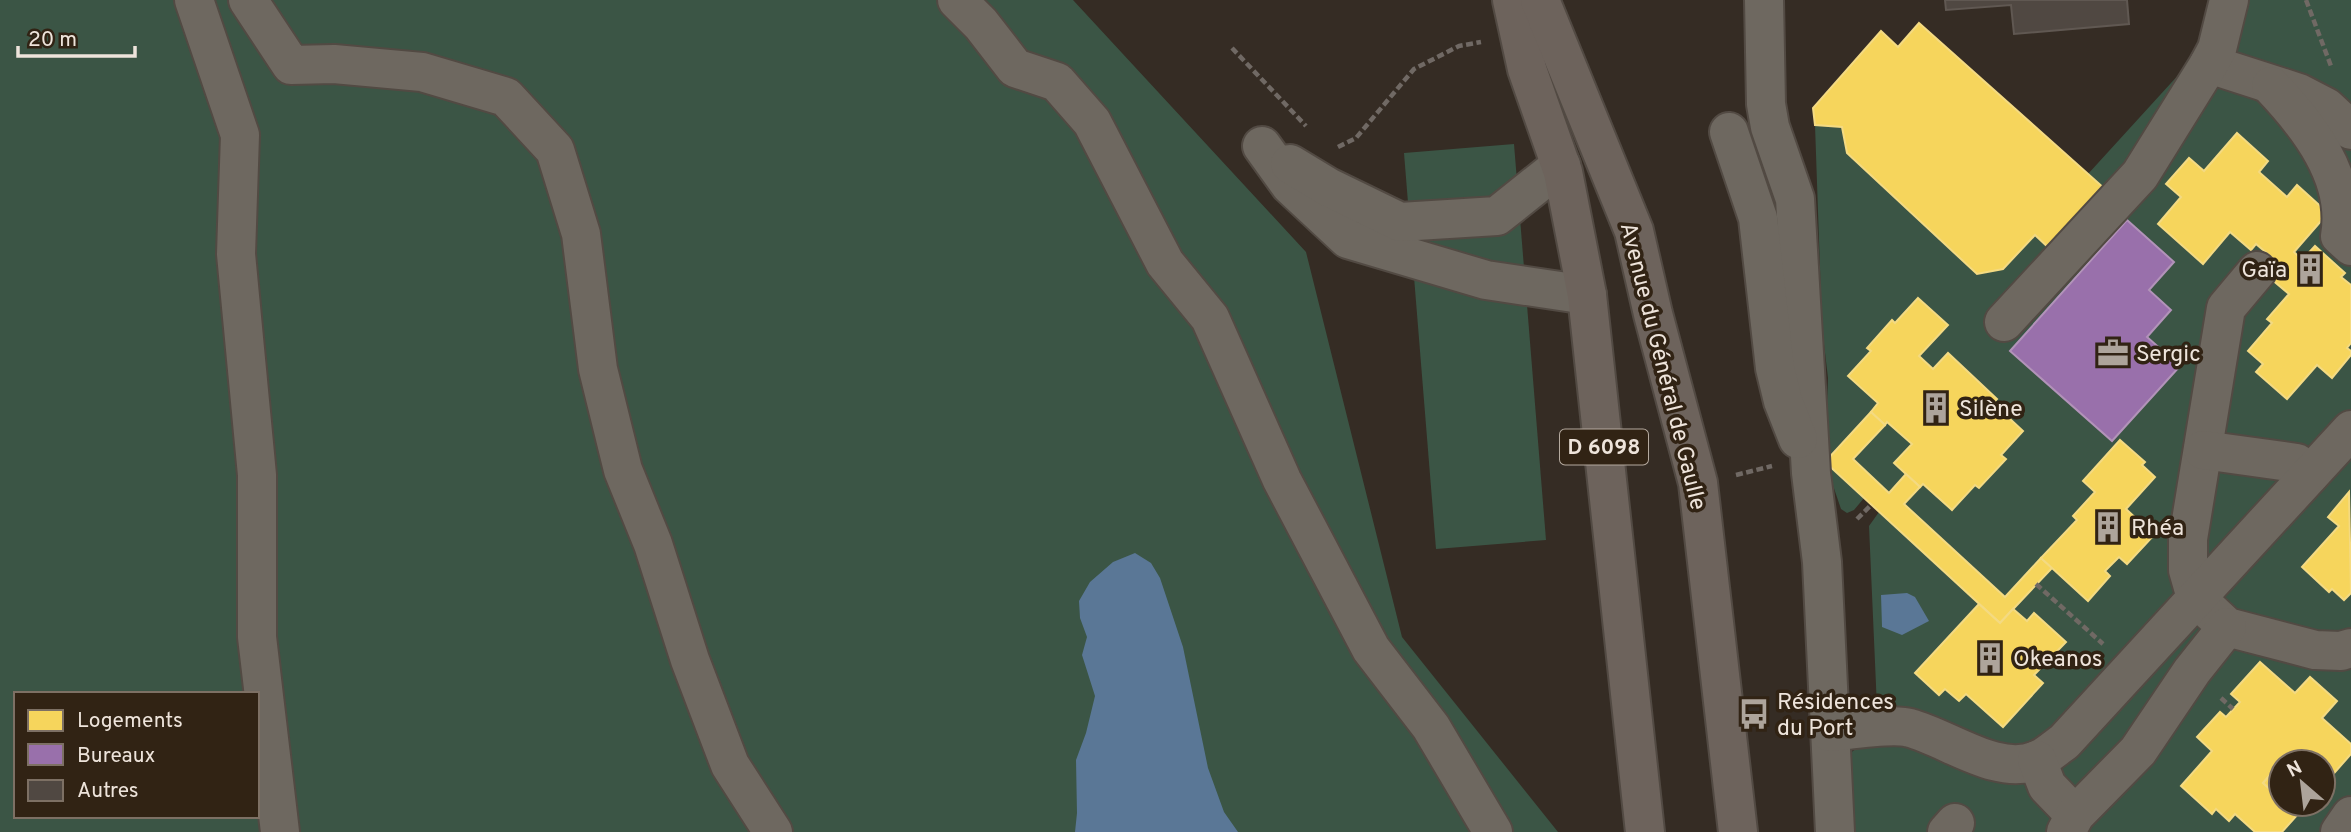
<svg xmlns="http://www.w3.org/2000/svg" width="2351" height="832" viewBox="0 0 2351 832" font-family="Overpass,sans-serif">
<rect width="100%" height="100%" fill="#352c24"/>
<g fill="#3b5545" fill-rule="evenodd">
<path d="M0,0H1073L1306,252L1402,637L1558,832H0ZM16,694H257V816H16Z"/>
<path d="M2215,0H2351V832H1847L1850,753L1865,743L1877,708L1869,526L1879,512L1864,498L1854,510L1847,513L1841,509L1825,462L1828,378L1822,327L1815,125L1842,127L1847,153L1977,274L2003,269L2035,235L2105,189L2088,174L2202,49ZM2281,762H2323V804H2281Z"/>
<path d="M1514,144L1546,540L1436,549L1404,153Z"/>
</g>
<g fill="#5a7796">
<path d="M1135,553L1151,563L1160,578L1183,647L1208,768L1224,812L1238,832H1075L1077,813L1076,760L1086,733L1095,696L1082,655L1087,637L1080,618L1079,601L1090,582L1113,562Z"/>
<path d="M1907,593L1915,597L1929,621L1902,635L1882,627L1881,595Z"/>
</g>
<g fill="#f6d55c" stroke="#f4da82" stroke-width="2">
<path d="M1919,23L2105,189L2051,250L2035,235L2003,269L1977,274L1847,153L1842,127L1815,125L1813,108L1881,31L1898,47Z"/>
<path d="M2237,133L2268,161L2259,172L2287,197L2297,185L2328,213L2294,252L2302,260L2315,246L2345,273L2341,277L2351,285V343L2347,348L2351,351V355L2332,378L2317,365L2287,399L2256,372L2263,364L2248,351L2272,323L2267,319L2289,294L2271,279L2282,266L2256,244L2251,250L2230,232L2203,264L2158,224L2181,197L2166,184L2189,158L2204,171Z"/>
<path d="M1918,298L1948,325L1919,356L1933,369L1948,353L1997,399L1993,403L2023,431L2001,455L2006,459L1979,488L1975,485L1952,510L1923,484L1920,487L1894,463L1912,444L1887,422L1885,425L1871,412L1878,403L1848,376L1871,351L1867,348L1892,320L1895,323Z"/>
<path d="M1871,412L1885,425L1853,459L1889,493L1906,474L1920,487L1904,504L2005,597L2041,558L2052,568L2000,623L1825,462Z"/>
<path d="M2120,440L2145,462L2142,465L2155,477L2126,509L2154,535L2127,564L2119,557L2105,571L2110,576L2088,601L2041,558L2077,520L2073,516L2095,492L2083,481Z"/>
<path d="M2349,492L2351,593L2344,600L2332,589L2329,592L2302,567L2339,526L2328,517Z"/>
<path d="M1979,604L2000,623L2013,609L2027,621L2034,613L2066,642L2034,675L2043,683L2003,727L1966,694L1959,701L1945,689L1939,695L1915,673Z"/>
<path d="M2260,662L2295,693L2310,677L2337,701L2322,718L2351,744V754L2328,780L2323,776V762H2281V766L2279,765L2263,783L2281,799V804H2287L2298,814L2282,832H2255L2235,814L2229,821L2216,809L2212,814L2181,786L2212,751L2197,737L2220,712L2226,717L2240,702L2231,694Z"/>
<path d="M2279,765L2281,766V799L2263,783Z"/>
</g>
<path fill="#9970ab" stroke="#b293b9" stroke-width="2" d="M2127,220L2174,262L2149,290L2171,310L2147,337L2180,366L2112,441L2010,351Z"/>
<path fill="#504842" stroke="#605852" stroke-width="2" d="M1945,0H2127L2129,24L2014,34L2011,5L1946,10Z"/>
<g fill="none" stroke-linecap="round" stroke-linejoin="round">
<defs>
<g id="minor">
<path d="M194,0L240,135L236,254L257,475V637L280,832"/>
<path d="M248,0L291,65L334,64L422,72L506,97L555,150L581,234L598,369L623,470L653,544L690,660L730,765L773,832"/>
<path d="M957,0L981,24L1015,68L1057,82L1092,122L1165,263L1210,318L1282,480L1371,649L1431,727L1493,832"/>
<path d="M1764,0L1766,104L1770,127L1795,199L1811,473L1822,562L1835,832"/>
<path d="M2209,64L2299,93L2326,107L2351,130"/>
<path d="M2271,86C2308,125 2350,178 2340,236L2351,246"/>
<path d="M1729,132L1758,218L1775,368L1783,401L1798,439"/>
<path d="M1262,146L1290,185L1348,239L1486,280L1587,295"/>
<path d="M1290,164L1328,187L1400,222L1497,216L1561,165"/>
<path d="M2257,271L2226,308L2188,539V570L2196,598L2227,627L2315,650L2341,651L2351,648"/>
<path d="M2004,322L2140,175L2209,64L2217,49L2229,0"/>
<path d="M2203,450L2297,463L2310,474"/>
<path d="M1830,732C1850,730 1893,723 1910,728C1948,738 1998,777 2037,760C2047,756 2055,748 2064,742L2351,430"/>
<path d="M2037,760L2047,786L2075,815"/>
<path d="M1947,832L1955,823"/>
<path d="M2066,832L2075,815L2138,751L2192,671L2227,627"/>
<path d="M2340,832L2351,816"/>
</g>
<g id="major">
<path d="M1512,0L1527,69L1563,172L1587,295L1645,832"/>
<path d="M1540,0L1634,231L1653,314L1698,483L1738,832"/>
</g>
</defs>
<use href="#minor" stroke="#524a43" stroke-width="42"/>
<use href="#major" stroke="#524a43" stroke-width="42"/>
<g stroke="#706964" stroke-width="4.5" stroke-dasharray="7 3.5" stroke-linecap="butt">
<path d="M2306,0L2331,66"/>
<path d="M1232,48L1306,126"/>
<path d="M1338,147L1356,138L1414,69L1459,46L1481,42"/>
<path d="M1736,475L1772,466"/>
<path d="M1857,519L1871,505"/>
<path d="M2036,584L2103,644"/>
<path d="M2221,698L2233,709"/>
</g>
<use href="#minor" stroke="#6e6860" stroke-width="38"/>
<use href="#major" stroke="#6d635c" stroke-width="38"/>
</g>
<defs>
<symbol id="building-bare" viewBox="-9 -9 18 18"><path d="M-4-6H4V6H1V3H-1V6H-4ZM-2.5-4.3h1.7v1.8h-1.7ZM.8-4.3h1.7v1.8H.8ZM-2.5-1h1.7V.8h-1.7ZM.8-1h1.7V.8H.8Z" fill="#ada49b" stroke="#312314" stroke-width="2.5" paint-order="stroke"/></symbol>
<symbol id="office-bare" viewBox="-9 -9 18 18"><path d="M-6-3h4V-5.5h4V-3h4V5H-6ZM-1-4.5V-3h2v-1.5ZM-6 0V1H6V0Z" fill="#ada49b" stroke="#312314" stroke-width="2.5" paint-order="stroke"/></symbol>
<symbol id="bus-bare" viewBox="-9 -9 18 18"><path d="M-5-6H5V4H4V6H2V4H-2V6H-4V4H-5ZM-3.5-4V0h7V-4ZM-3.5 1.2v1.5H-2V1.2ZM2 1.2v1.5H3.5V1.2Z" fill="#ada49b" stroke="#312314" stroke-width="2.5" paint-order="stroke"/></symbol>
</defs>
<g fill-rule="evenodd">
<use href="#building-bare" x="2288" y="247" width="44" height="44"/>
<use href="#office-bare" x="2091" y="331" width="44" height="44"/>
<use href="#building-bare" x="1914" y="386" width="44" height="44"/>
<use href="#building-bare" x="2086" y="505" width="44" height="44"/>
<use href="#building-bare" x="1968" y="636" width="44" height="44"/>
<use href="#bus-bare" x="1732" y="692" width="44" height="44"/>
</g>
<g text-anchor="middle" stroke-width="7" stroke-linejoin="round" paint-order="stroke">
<rect fill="#312314" stroke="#b5aa9f" stroke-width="2" x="1560" y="429.5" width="88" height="35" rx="5"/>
<g font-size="21" font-weight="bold" fill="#eee4db">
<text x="1604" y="454">D 6098</text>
</g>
<g font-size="23" fill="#eee4db" stroke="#312314" text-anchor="start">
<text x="2287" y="277" text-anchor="end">Gaïa</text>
<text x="2136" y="361">Sergic</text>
<text x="1959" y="416">Silène</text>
<text x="2131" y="535">Rhéa</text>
<text x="2013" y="666">Okeanos</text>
<text x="1777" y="709">Résidences<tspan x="1777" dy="26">du Port</tspan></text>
</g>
<g font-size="23" fill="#eee4db" stroke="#312314">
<text transform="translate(1664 366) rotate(76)" y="8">Avenue du Général de Gaulle</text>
</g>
</g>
<rect x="14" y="692" width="245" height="126" fill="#312314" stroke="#7d7064" stroke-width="2"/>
<rect x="28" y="710" width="35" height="21" fill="#f6d55c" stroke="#7d7064" stroke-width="2"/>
<text x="77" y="727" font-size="21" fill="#eee4db">Logements</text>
<rect x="28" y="744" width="35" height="21" fill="#9970ab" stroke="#7d7064" stroke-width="2"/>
<text x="77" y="762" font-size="21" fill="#eee4db">Bureaux</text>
<rect x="28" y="780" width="35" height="21" fill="#504842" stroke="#7d7064" stroke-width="2"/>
<text x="77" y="797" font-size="21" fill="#eee4db">Autres</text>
<g transform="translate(2302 783) rotate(332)"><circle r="33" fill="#312314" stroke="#7d7064" stroke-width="2"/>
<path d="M0-5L12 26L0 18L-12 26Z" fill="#ada49b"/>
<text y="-10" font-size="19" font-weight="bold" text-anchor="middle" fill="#eee4db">N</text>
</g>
<path d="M18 46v10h117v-10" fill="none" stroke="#eee4db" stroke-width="3.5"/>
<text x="28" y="46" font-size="21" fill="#eee4db" stroke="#312314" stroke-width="5" paint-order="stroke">20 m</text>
</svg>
